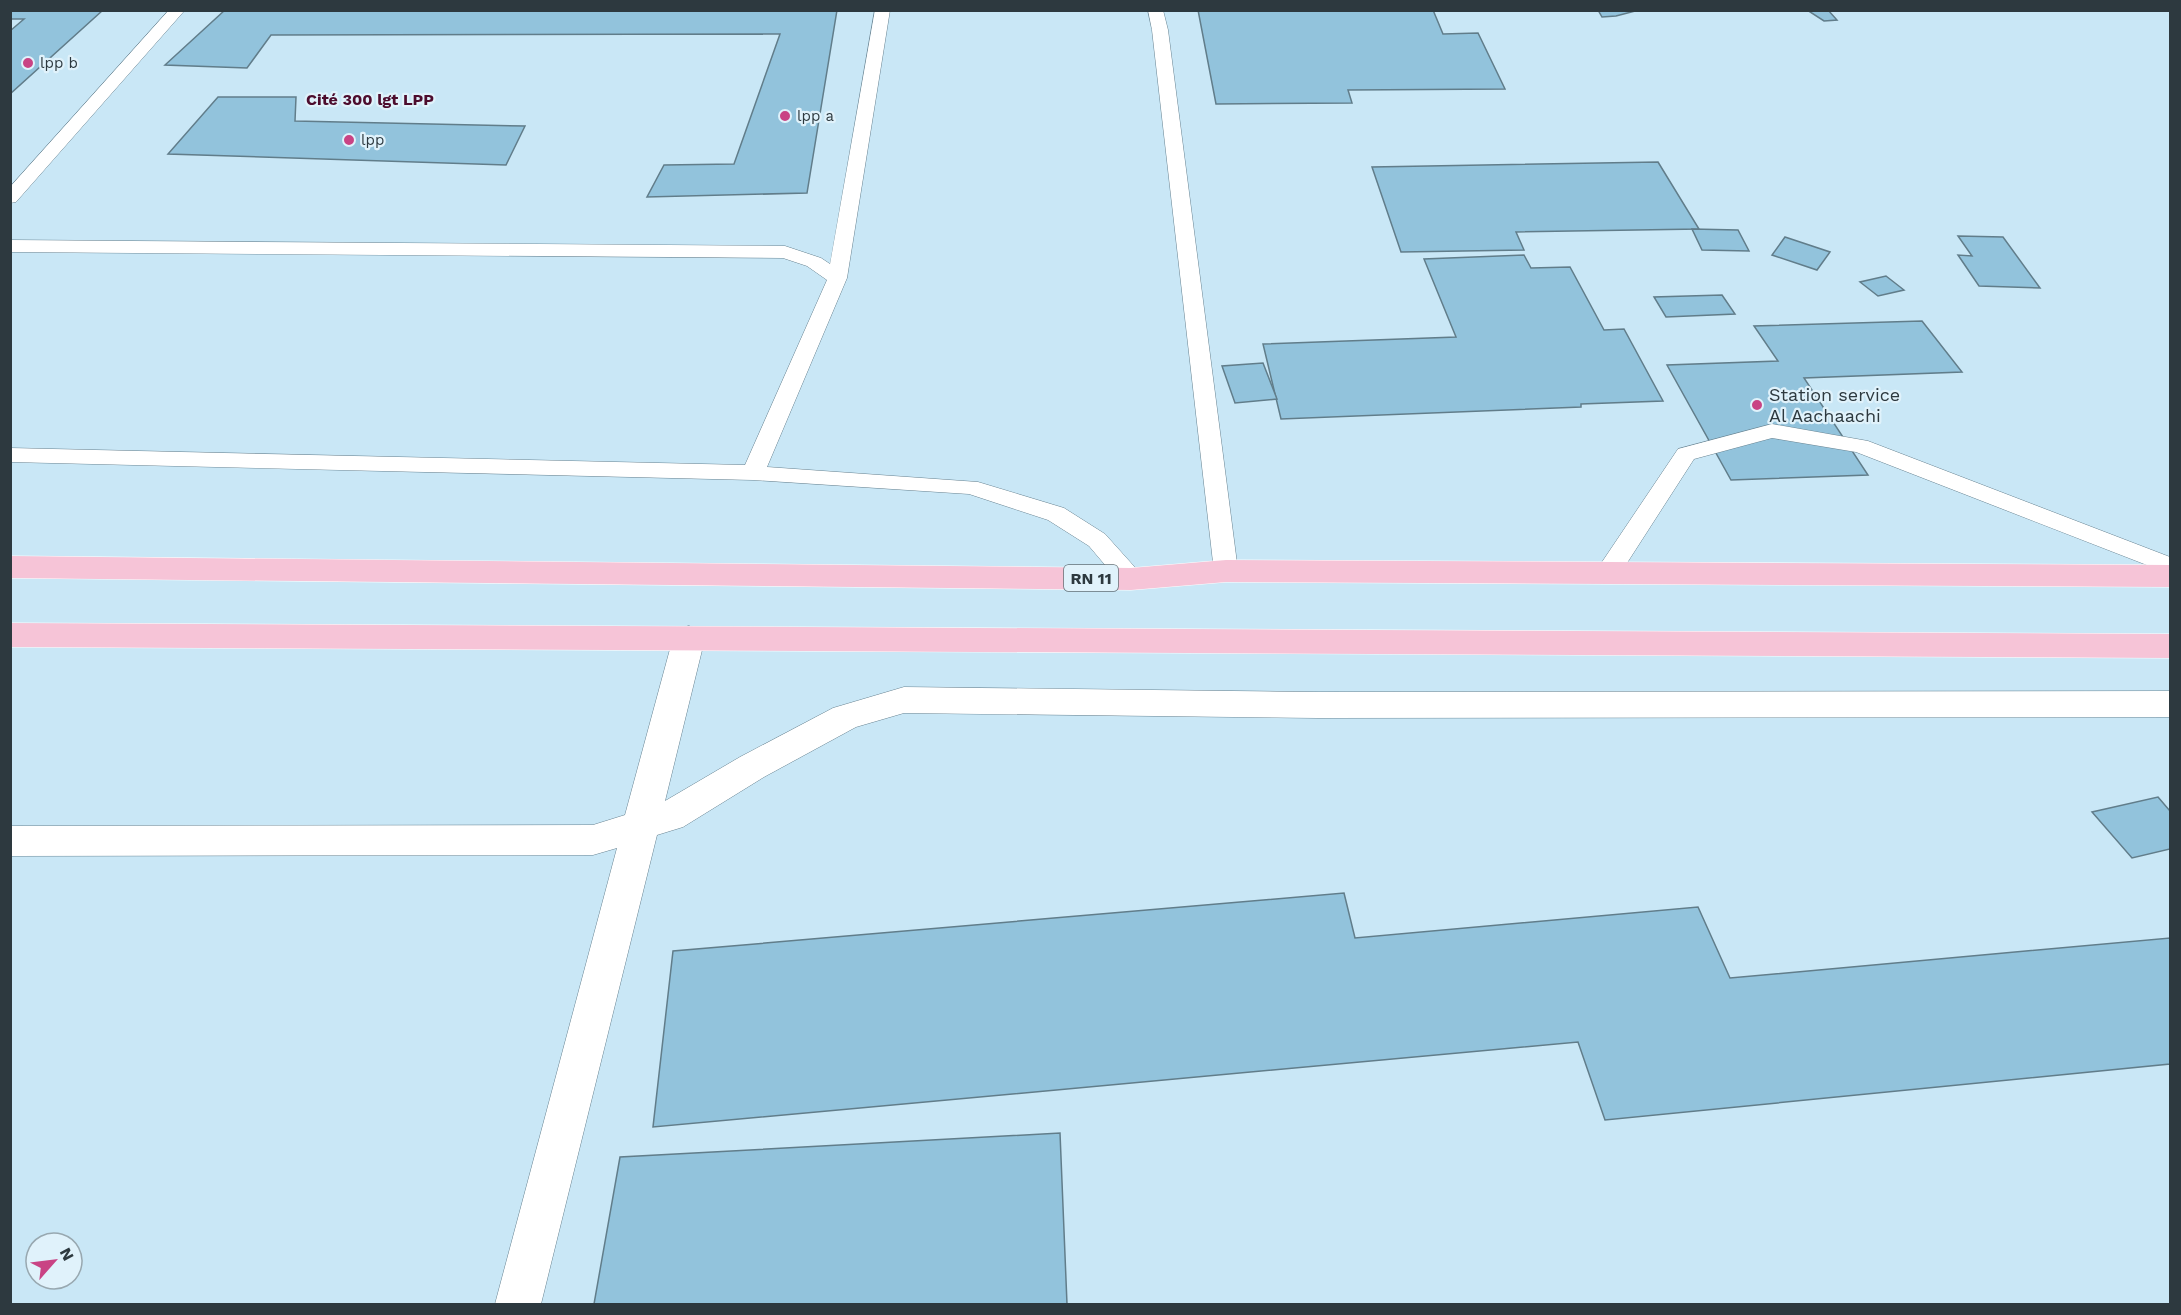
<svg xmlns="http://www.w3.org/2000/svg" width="2181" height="1315" viewBox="0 0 2181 1315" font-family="'Work Sans',sans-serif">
<rect width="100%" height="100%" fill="#c9e7f6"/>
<g fill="#92c3dc" stroke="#617d8a" stroke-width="1.5">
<path d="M10,10H103L10,94V31L24,19H10Z"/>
<path d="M225,10H837L807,193L647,197L664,165L734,164L780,34L271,35L247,68L165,65Z"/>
<path d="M1198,10H1433L1443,34L1478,33L1505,89L1348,90L1352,103L1216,104Z"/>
<path d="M1598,10H1639L1616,16L1602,17Z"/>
<path d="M1807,10H1828L1837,20L1824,21Z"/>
<path d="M218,97H296L295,121L525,126L506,165L168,154Z"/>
<path d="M1658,162L1699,229L1516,232L1524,250L1401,252L1372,167Z"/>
<path d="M1692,229L1738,230L1749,251L1702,250Z"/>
<path d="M1958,236L2003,237L2040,288L1979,286L1958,255L1972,256Z"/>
<path d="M1785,237L1830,252L1817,270L1772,255Z"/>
<path d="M1524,255L1531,268L1570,267L1604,330L1624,329L1663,401L1581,404V407L1281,419L1263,344L1456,337L1424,259Z"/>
<path d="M1886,276L1904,290L1878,296L1860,282Z"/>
<path d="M1722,295L1735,314L1666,317L1654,297Z"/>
<path d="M1922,321L1962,372L1804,378L1868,475L1731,480L1667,365L1778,361L1754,326Z"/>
<path d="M1263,363L1277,399L1235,403L1222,366Z"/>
<path d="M2158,797L2170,811V849L2132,858L2092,812Z"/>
<path d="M1344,893L1355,938L1698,907L1730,978L2170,938V1064L1605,1120L1578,1042L653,1127L673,951Z"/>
<path d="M1060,1133L1067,1304H594L620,1157Z"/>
</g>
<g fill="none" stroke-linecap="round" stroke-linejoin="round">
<defs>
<g id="service">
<path d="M169,10H185L16,202L10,203V187Z"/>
<path d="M875,10H890L847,278L767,467L978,482L1064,508L1105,534L1140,573L1143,579L1140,585L1131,588L1122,585L1089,546L1048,520L969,494L753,480L10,462V448L745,465L827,280L807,266L783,258L10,252V240L785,246L821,258L830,264Z"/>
<path d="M1148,10H1163L1168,30L1238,571L1235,577L1226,579L1217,577L1214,571L1152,30Z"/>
<path d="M1772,424L1868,441L2170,557V574L1856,452L1772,438L1694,459L1618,577L1609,579L1600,577L1597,571L1600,565L1678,449Z"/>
</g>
<path id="minor" d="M689,626L701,630L705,638L665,801L740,757L833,708L904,687L1318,692L2170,691V717L1318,718L904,713L856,727L764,777L683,827L657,835L541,1304H495L617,848L593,855L10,856V826L593,825L625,815L673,638L677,630Z"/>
<g id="trunk">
<path d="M10,556L1131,568L1226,560L2170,565V587L1226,582L1131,590L10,578Z"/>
<path d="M10,623L2170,634V658L10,647Z"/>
</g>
</defs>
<use href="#service" stroke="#688391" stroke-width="1"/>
<use href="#minor" stroke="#688391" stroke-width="1"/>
<use href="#trunk" stroke="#fff" stroke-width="1"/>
<use href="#service" fill="#fff" fill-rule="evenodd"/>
<use href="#minor" fill="#fff" fill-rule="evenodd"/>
<use href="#trunk" fill="#f6c4d7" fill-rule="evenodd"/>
</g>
<g fill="#c94384" stroke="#e0f2fb" stroke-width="2">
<circle cx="28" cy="63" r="6"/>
<circle cx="785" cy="116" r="6"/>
<circle cx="349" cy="140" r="6"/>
<circle cx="1757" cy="405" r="6"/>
</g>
<g text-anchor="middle" stroke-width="4.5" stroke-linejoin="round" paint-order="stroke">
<g font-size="15" fill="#2d393f" stroke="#e0f2fb" text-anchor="start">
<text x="40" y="68">lpp b</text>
<text x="797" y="121">lpp a</text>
<text x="361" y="145">lpp</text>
</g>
<g font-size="16" font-weight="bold" fill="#4c0c2d" stroke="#e0f2fb">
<text x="370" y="105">Cité 300 lgt LPP</text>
</g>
<rect fill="#e0f2fb" stroke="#637077" stroke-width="1.5" x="1064" y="565" width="54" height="26" rx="4.5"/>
<g font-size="16" font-weight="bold" fill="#2d393f">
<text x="1091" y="584">RN 11</text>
</g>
<g font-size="18" fill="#2d393f" stroke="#e0f2fb" text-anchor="start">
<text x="1769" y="401">Station service<tspan x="1769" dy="21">Al Aachaachi</tspan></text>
</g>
</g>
<rect width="2181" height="1315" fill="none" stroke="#2d393f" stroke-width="24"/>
<g transform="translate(54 1261) rotate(62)"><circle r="28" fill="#e0f2fb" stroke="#98a8b0" stroke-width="1.5"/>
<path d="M0-4.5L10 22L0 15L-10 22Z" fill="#c94384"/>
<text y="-9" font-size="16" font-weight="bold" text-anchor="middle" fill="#2d393f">N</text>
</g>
</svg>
